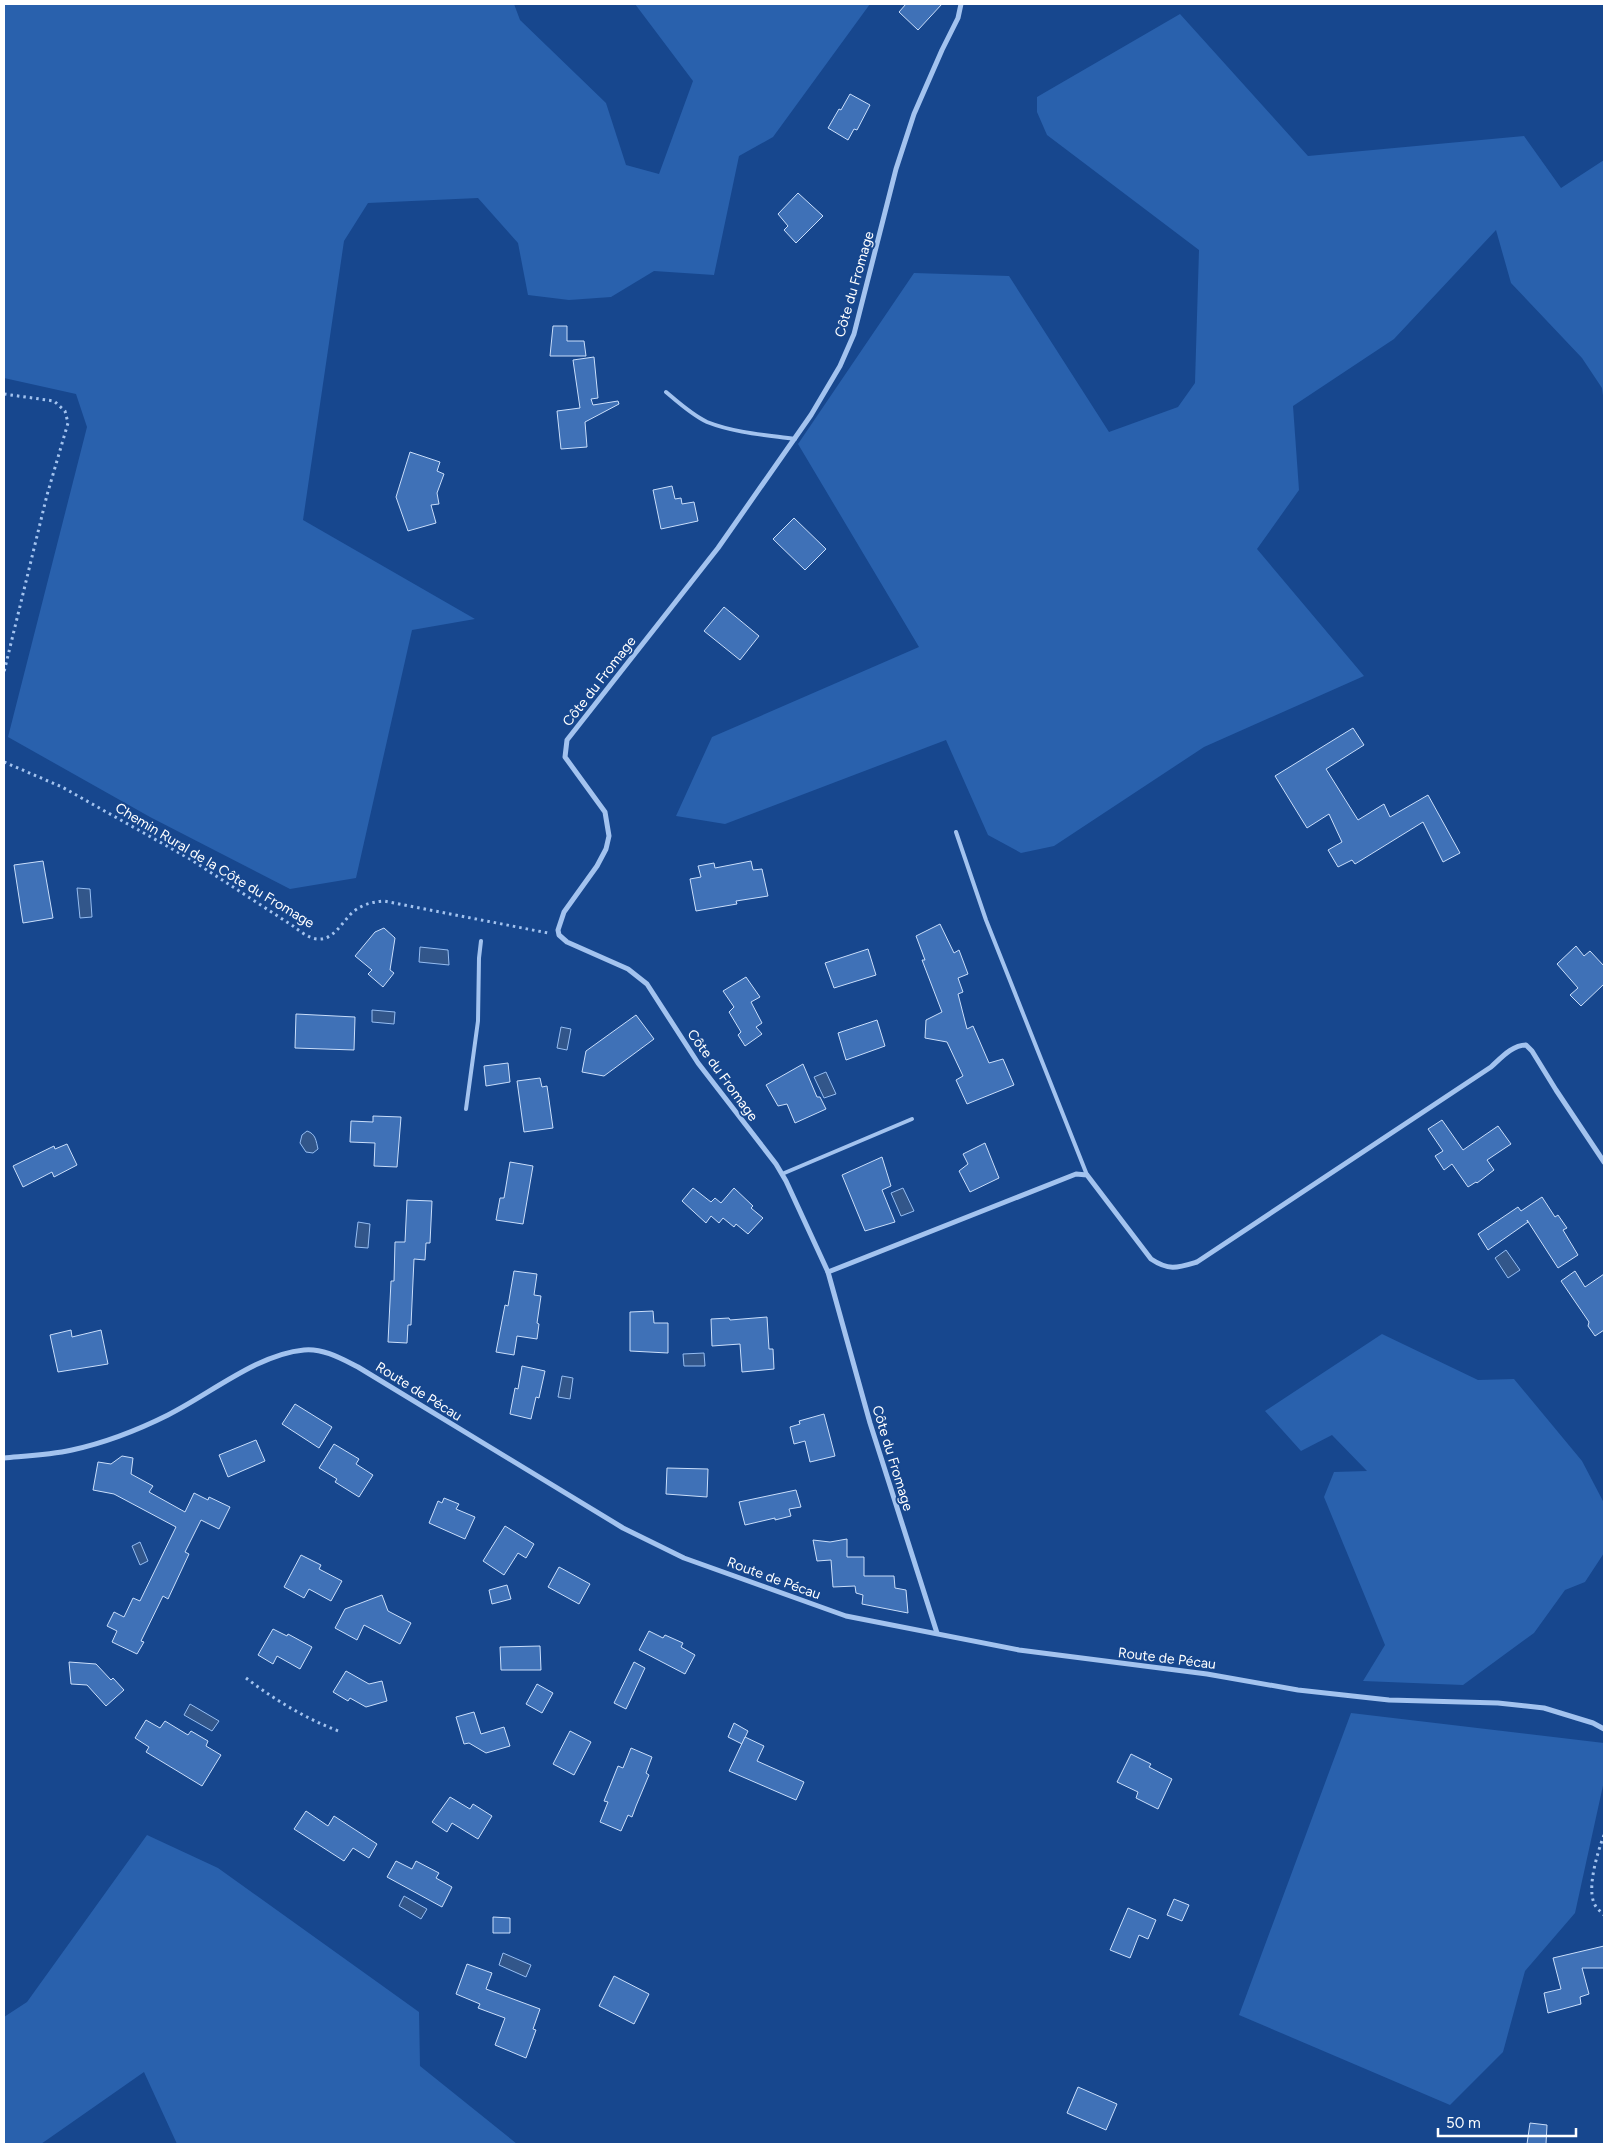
<svg xmlns="http://www.w3.org/2000/svg" width="1608" height="2148" viewBox="0 0 1608 2148" font-family="Figtree,sans-serif">
<rect width="100%" height="100%" fill="#17478e"/>
<g fill="#2961ad">
<path d="M4,4H514L520,20L606,103L626,165L659,174L693,81L635,4H870L773,137L739,156L714,275L654,271L611,297L569,300L528,295L518,243L478,198L368,203L344,241L303,520L475,619L412,630L356,878L290,889L150,817L8,737L87,427L76,394L4,378Z"/>
<path d="M1180,14L1308,156L1524,136L1561,188L1604,160V403L1602,388L1582,358L1511,283L1496,230L1394,339L1293,406L1299,490L1257,549L1364,676L1204,747L1054,846L1021,853L988,835L946,740L725,824L676,816L712,737L919,647L798,444L914,273L1009,276L1109,432L1178,407L1195,383L1199,250L1047,135L1037,112V97Z"/>
<path d="M1382,1334L1478,1380L1514,1379L1582,1461L1604,1503V1553L1585,1582L1565,1590L1534,1633L1463,1685L1363,1681L1385,1645L1324,1497L1334,1472L1367,1471L1332,1435L1301,1451L1265,1411Z"/>
<path d="M1351,1713L1604,1743V1781L1575,1913L1525,1971L1503,2052L1450,2105L1239,2015Z"/>
<path d="M147,1835L218,1868L419,2012L420,2066L517,2144H177L144,2072L41,2144H4V2017L27,2002Z"/>
</g>
<g fill="#32568a" stroke="#95bdf2">
<path d="M77,888L90,889L92,917L80,918Z"/>
<path d="M420,947L448,950L449,965L419,962Z"/>
<path d="M372,1010L395,1012L394,1024L372,1022Z"/>
<path d="M561,1027L571,1029L567,1050L557,1048Z"/>
<path d="M826,1072L836,1094L824,1098L814,1077Z"/>
<path d="M307,1131C316,1134 316,1141 318,1149L313,1153L306,1152L300,1143L302,1135Z"/>
<path d="M903,1188L914,1211L901,1216L891,1193Z"/>
<path d="M358,1222L370,1224L368,1248L355,1247Z"/>
<path d="M1506,1250L1520,1270L1508,1278L1495,1258Z"/>
<path d="M704,1353L705,1366H684L683,1354Z"/>
<path d="M562,1376L573,1378L570,1399L558,1397Z"/>
<path d="M140,1542L148,1561L140,1565L132,1546Z"/>
<path d="M190,1704L219,1721L212,1731L184,1715Z"/>
<path d="M404,1896L427,1909L421,1919L399,1906Z"/>
<path d="M503,1953L531,1965L526,1977L499,1965Z"/>
</g>
<g fill="#3f71b7" stroke="#c9defb">
<path d="M906,4H942L918,30L899,12Z"/>
<path d="M850,94L870,105L857,130L854,129L848,140L828,128L839,109L841,110Z"/>
<path d="M798,193L823,216L796,243L784,230L788,226L778,214Z"/>
<path d="M553,326H567V341H584L586,356H550Z"/>
<path d="M594,357L598,398L591,399L593,405L618,401L619,404L585,422L587,447L561,449L557,411L580,408L573,360Z"/>
<path d="M410,452L440,462L437,471L444,474L437,493L439,504L431,505L436,523L408,531L396,497Z"/>
<path d="M672,486L675,499L681,498L682,504L694,502L698,521L661,529L653,490Z"/>
<path d="M794,518L826,549L805,570L773,539Z"/>
<path d="M724,607L759,636L740,660L704,631Z"/>
<path d="M1353,728L1364,745L1326,769L1358,820L1384,804L1390,817L1428,795L1460,853L1443,862L1423,822L1355,864L1352,860L1338,867L1328,850L1342,842L1329,814L1307,828L1275,776Z"/>
<path d="M43,861L53,918L23,923L14,865Z"/>
<path d="M751,861L753,870L762,869L768,896L736,901L737,904L696,911L690,879L701,877L698,866L714,863L715,868Z"/>
<path d="M940,924L954,953L959,950L968,974L958,978L963,992L958,994L967,1029L973,1026L989,1063L1003,1059L1014,1085L967,1104L956,1080L963,1076L947,1042L925,1038L926,1020L942,1012L922,960H925L916,936Z"/>
<path d="M384,928L395,938L390,970L394,973L383,987L368,974L372,970L355,956L375,932Z"/>
<path d="M1576,946L1584,956L1590,951L1604,966V984L1581,1006L1570,995L1578,988L1557,964Z"/>
<path d="M868,949L876,975L834,988L825,963Z"/>
<path d="M746,977L760,997L751,1002L762,1023L756,1027L762,1034L745,1046L738,1035L741,1032L729,1012L734,1007L723,991Z"/>
<path d="M296,1014L355,1017L354,1050L295,1048Z"/>
<path d="M636,1015L654,1039L604,1076L582,1072L586,1051Z"/>
<path d="M877,1020L885,1046L846,1060L838,1033Z"/>
<path d="M508,1063L510,1082L486,1086L484,1066Z"/>
<path d="M803,1064L817,1097H820L826,1109L795,1123L787,1104L778,1106L766,1085Z"/>
<path d="M540,1078L542,1087L547,1086L553,1128L524,1132L517,1081Z"/>
<path d="M373,1116L401,1117L397,1167L374,1166L375,1143L350,1142L351,1121L373,1122Z"/>
<path d="M1442,1120L1463,1150L1498,1126L1511,1144L1487,1160L1494,1170L1477,1183L1476,1182L1468,1187L1452,1164L1444,1170L1435,1156L1443,1151L1428,1129Z"/>
<path d="M985,1143L999,1178L970,1192L959,1171L968,1164L963,1154Z"/>
<path d="M67,1144L77,1165L54,1177L52,1172L23,1187L13,1166L54,1146L55,1149Z"/>
<path d="M882,1157L891,1186L882,1190L895,1222L865,1231L842,1175Z"/>
<path d="M510,1162L533,1166L523,1224L496,1220L500,1198H504Z"/>
<path d="M693,1188L711,1202L715,1198L721,1203L734,1188L753,1206L751,1208L763,1218L748,1234L736,1224L734,1227L723,1218L719,1223L711,1216L706,1223L682,1201Z"/>
<path d="M1542,1197L1555,1217L1558,1215L1567,1228L1563,1230L1578,1255L1558,1268L1527,1220L1528,1222L1488,1250L1478,1234L1518,1207L1521,1211Z"/>
<path d="M407,1200L432,1201L430,1243H426L425,1260L414,1259L411,1325H408L407,1343L388,1342L391,1281H394L395,1242H405Z"/>
<path d="M514,1271L537,1274L534,1295L541,1296L537,1323L539,1324L537,1339L517,1336L514,1355L496,1352L505,1305L508,1306Z"/>
<path d="M1575,1271L1585,1287L1604,1274V1330L1595,1336L1588,1326L1589,1322L1561,1281Z"/>
<path d="M653,1311L654,1323H668V1353L630,1351V1312Z"/>
<path d="M767,1317L769,1349H773L774,1369L742,1372L740,1344L712,1346L711,1319L729,1318L730,1320Z"/>
<path d="M71,1330L72,1337L101,1330L108,1364L58,1372L50,1335Z"/>
<path d="M522,1366L545,1371L539,1398L536,1397L531,1419L510,1414L515,1388L518,1389Z"/>
<path d="M295,1404L332,1427L319,1448L282,1424Z"/>
<path d="M824,1414L835,1456L810,1462L805,1441L794,1444L790,1427L800,1424L799,1421Z"/>
<path d="M256,1440L265,1461L228,1477L219,1455Z"/>
<path d="M334,1444L359,1459L356,1464L373,1475L359,1497L335,1482L337,1479L319,1468Z"/>
<path d="M122,1456L133,1458L131,1474L153,1486L149,1492L185,1512L194,1493L208,1500L209,1497L230,1507L219,1529L201,1520L185,1552L189,1554L168,1599L163,1596L141,1641L144,1642L137,1654L112,1642L117,1631L107,1626L114,1612L124,1617L133,1598L140,1601L176,1527L114,1494L93,1490L98,1462L111,1464Z"/>
<path d="M667,1468L708,1469L707,1497L666,1494Z"/>
<path d="M796,1490L801,1507L789,1509L791,1516L775,1520V1518L745,1525L739,1502Z"/>
<path d="M444,1498L459,1504L456,1509L475,1517L465,1539L429,1523L438,1501L442,1503Z"/>
<path d="M505,1526L534,1544L526,1558L518,1553L504,1575L483,1561Z"/>
<path d="M847,1539V1557H864V1576H894L895,1588L906,1590L908,1613L862,1604L863,1595L856,1593L855,1586L833,1587L831,1560L817,1561L813,1540L830,1542Z"/>
<path d="M301,1555L321,1565L319,1569L342,1581L331,1601L309,1589L304,1598L284,1587Z"/>
<path d="M559,1567L590,1584L579,1604L548,1587Z"/>
<path d="M507,1585L511,1599L492,1604L489,1590Z"/>
<path d="M382,1595L388,1611L411,1623L400,1644L364,1625L357,1640L335,1628L345,1609Z"/>
<path d="M273,1629L287,1636L288,1634L312,1647L300,1669L277,1656L273,1664L258,1655Z"/>
<path d="M649,1631L663,1638L665,1635L683,1643L681,1647L695,1655L685,1674L639,1650Z"/>
<path d="M540,1646L541,1670H501L500,1647Z"/>
<path d="M69,1662L96,1664L111,1680L113,1678L124,1690L106,1706L87,1685L71,1684Z"/>
<path d="M634,1662L645,1668L626,1709L614,1703Z"/>
<path d="M346,1671L369,1684L382,1681L387,1701L366,1707L350,1698L348,1701L333,1692Z"/>
<path d="M537,1684L553,1693L542,1713L526,1704Z"/>
<path d="M474,1712L481,1734L504,1727L510,1746L486,1753L469,1743L464,1744L456,1717Z"/>
<path d="M146,1720L160,1728L165,1721L188,1735L191,1731L208,1741L206,1746L221,1755L202,1786L146,1752L149,1747L135,1738Z"/>
<path d="M734,1723L748,1731L742,1744L728,1737Z"/>
<path d="M570,1731L591,1742L574,1775L553,1764Z"/>
<path d="M745,1737L764,1746L757,1761L804,1782L796,1800L729,1771Z"/>
<path d="M631,1748L652,1757L646,1773L649,1775L636,1806L632,1817L628,1815L621,1831L600,1822L608,1802L604,1801L618,1766L623,1768Z"/>
<path d="M1131,1754L1151,1764L1149,1767L1172,1779L1158,1809L1136,1798L1138,1792L1117,1782Z"/>
<path d="M450,1797L470,1809L473,1804L492,1816L478,1839L452,1823L447,1832L432,1822Z"/>
<path d="M306,1811L328,1826L334,1816L377,1844L369,1858L353,1848L344,1861L294,1829Z"/>
<path d="M396,1861L412,1869L416,1861L439,1873L436,1878L452,1887L442,1907L387,1877Z"/>
<path d="M1174,1899L1189,1905L1182,1921L1167,1915Z"/>
<path d="M1128,1908L1156,1920L1148,1939L1139,1935L1130,1958L1110,1950Z"/>
<path d="M493,1917L510,1918V1933H493Z"/>
<path d="M1604,1946V1968H1582L1589,1994L1580,1997L1581,2004L1548,2013L1544,1993L1561,1989L1553,1958Z"/>
<path d="M467,1964L492,1973L486,1989L540,2009L533,2029L536,2030L526,2058L495,2045L505,2018L478,2008L480,2004L456,1994Z"/>
<path d="M614,1976L649,1994L634,2024L599,2006Z"/>
<path d="M1078,2087L1117,2104L1106,2130L1067,2113Z"/>
<path d="M1530,2123L1547,2125L1546,2144H1527Z"/>
</g>
<g fill="none" stroke-linecap="round" stroke-linejoin="round">
<g stroke="#a3c3ef" stroke-width="3" stroke-dasharray="2.5 4" stroke-linecap="butt">
<path d="M4,394L54,401L65,411L68,423L47,495L4,672"/>
<path d="M4,762L62,787L190,859L293,926C300,931 308,938 317,939C334,941 343,920 354,911C364,904 372,902 384,901L548,933"/>
<path d="M246,1678C275,1700 306,1719 341,1732"/>
<path d="M1604,1835C1598,1851 1587,1886 1594,1903C1596,1908 1600,1911 1604,1915"/>
</g>
<g stroke="#a3c3ef" stroke-width="4">
<path d="M666,392C679,403 692,415 707,422C735,433 766,435 795,439"/>
<path d="M956,832L986,920L1087,1175"/>
<path d="M466,1109L478,1021L479,958L481,941"/>
<path d="M782,1174L912,1119"/>
</g>
<g stroke="#a3c3ef" stroke-width="5">
<path d="M828,1272L1076,1174L1087,1175L1151,1259C1169,1271 1177,1268 1197,1262L1491,1067C1501,1058 1512,1045 1526,1045L1532,1051L1556,1090L1604,1162"/>
<path d="M4,1458C26,1456 49,1455 72,1450C104,1443 138,1430 168,1415C210,1394 258,1354 304,1350C323,1348 342,1359 358,1367L623,1528L684,1558L846,1616L1019,1650L1207,1674L1298,1690L1389,1700L1498,1703L1544,1708L1593,1723L1604,1729"/>
<path d="M937,1633L870,1423L828,1272L786,1181L776,1164L698,1063L647,984L628,969L567,942L559,935L558,930L564,912L597,866L606,849L609,836L605,812L565,757L567,740L718,548L811,415L840,366L854,334L896,169L914,114L942,50L958,18L961,4"/>
</g>
</g>
<g text-anchor="middle" stroke-width="4" stroke-linejoin="round" paint-order="stroke">
<g font-size="14" fill="#fff" stroke="#17478e">
<text transform="translate(854 284) rotate(-74)" y="5">Côte du Fromage</text>
<text transform="translate(599 681) rotate(-52)" y="5">Côte du Fromage</text>
<text transform="translate(215 865) rotate(31)" y="5">Chemin Rural de la Côte du Fromage</text>
<text transform="translate(723 1075) rotate(54)" y="5">Côte du Fromage</text>
<text transform="translate(419 1391) rotate(32)" y="5">Route de Pécau</text>
<text transform="translate(893 1458) rotate(73)" y="5">Côte du Fromage</text>
<text transform="translate(774 1578) rotate(20)" y="5">Route de Pécau</text>
<text transform="translate(1167 1658) rotate(7)" y="5">Route de Pécau</text>
</g>
</g>
<rect width="1608" height="2148" fill="none" stroke="#ffffff" stroke-width="10"/>
<path d="M1438 2128v8h138v-8" fill="none" stroke="#ffffff" stroke-width="2.5"/>
<text x="1446" y="2128" font-size="15" fill="#ffffff" stroke="#17478e" stroke-width="4" paint-order="stroke">50 m</text>
</svg>
